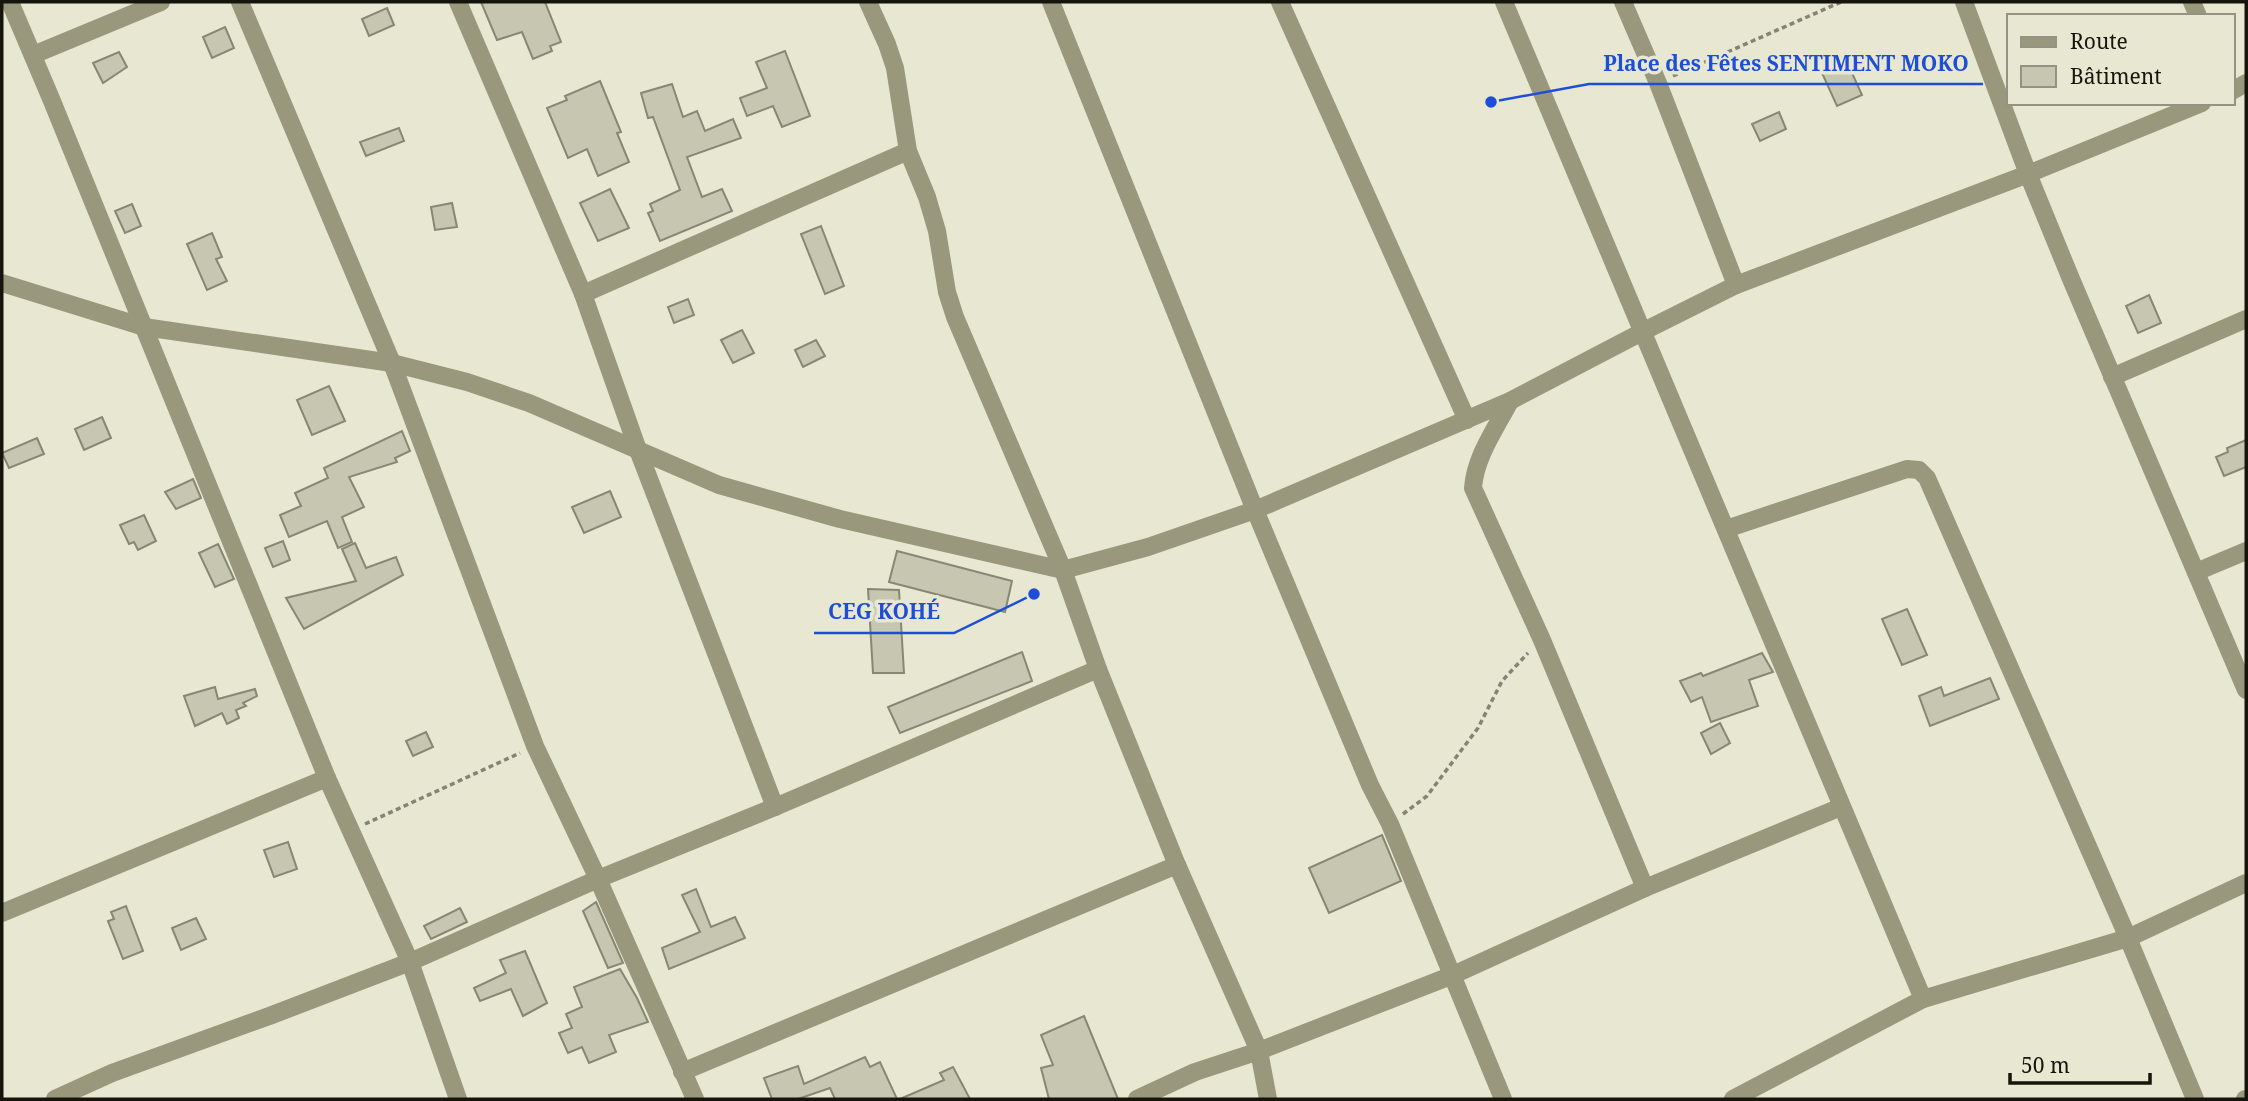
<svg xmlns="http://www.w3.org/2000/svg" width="2248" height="1101" viewBox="0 0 2248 1101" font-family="'Noto Serif',serif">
<rect width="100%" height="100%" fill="#e8e7d1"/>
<g fill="#c7c6b0" stroke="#888773" stroke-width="2">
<path d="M481,2H545L561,42L550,46L552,51L533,59L522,32L497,40Z"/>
<path d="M387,8L394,25L369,36L362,19Z"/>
<path d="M225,27L234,48L212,58L203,37Z"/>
<path d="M785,51L810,116L782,127L773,106L747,116L740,98L767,88L756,62Z"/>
<path d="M119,52L127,67L103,83L93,63Z"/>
<path d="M1847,62L1862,95L1837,106L1822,73Z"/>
<path d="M600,81L621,132L617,133L629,162L598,176L587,149L568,158L547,108L567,100L565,96Z"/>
<path d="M672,84L683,117L697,111L705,131L733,119L741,138L687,157L702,197L722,189L732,211L660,241L648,213L653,211L650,204L680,190L653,117L648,118L641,93Z"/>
<path d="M1779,112L1786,129L1760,141L1752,124Z"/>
<path d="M399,128L404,141L366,156L360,142Z"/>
<path d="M610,189L629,228L598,241L580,203Z"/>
<path d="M452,203L457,227L435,230L431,207Z"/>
<path d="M132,204L141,226L125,233L115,211Z"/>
<path d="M821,226L844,286L825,294L801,234Z"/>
<path d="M212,233L222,257L216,259L227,281L207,290L187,244Z"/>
<path d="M2149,295L2161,323L2138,333L2126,306Z"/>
<path d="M688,299L694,315L674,323L668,307Z"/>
<path d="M742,330L754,353L733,363L721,340Z"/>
<path d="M816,340L825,356L803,367L795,350Z"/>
<path d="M329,386L345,421L312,435L297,400Z"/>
<path d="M102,417L111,438L84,450L75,429Z"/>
<path d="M402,431L410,451L395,458L397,462L349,477L364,507L342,517L352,542L338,548L327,521L289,537L280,515L301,506L295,493L328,478L324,468Z"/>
<path d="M37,438L44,454L9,468L2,453Z"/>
<path d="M2246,440V467L2224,476L2216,457L2228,452L2227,448Z"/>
<path d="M193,479L201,498L176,509L165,492Z"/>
<path d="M610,491L621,517L584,533L572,507Z"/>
<path d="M144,515L156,541L138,550L134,542L129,544L120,525Z"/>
<path d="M283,541L290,560L273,567L265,548Z"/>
<path d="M355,543L366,568L396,557L403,575L304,629L286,598L356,581L342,549Z"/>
<path d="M218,544L234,579L215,587L199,553Z"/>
<path d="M897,551L1012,581L1005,612L889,582Z"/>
<path d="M868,589L899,590L904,673H873Z"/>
<path d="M1907,609L1927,655L1902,665L1882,619Z"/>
<path d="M1022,652L1032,681L900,733L888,707Z"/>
<path d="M1762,653L1773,672L1749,680L1758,706L1711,722L1702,697L1691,702L1680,681L1701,673L1703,676Z"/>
<path d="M1990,678L1999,699L1930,726L1919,696L1941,687L1944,696Z"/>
<path d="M215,687L218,699L255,689L257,696L243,703L246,706L236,710L239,718L227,724L222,713L195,726L184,696Z"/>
<path d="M1720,723L1730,743L1711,754L1701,733Z"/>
<path d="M426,732L433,747L413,756L406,741Z"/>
<path d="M1382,835L1401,881L1329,913L1309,868Z"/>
<path d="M288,842L297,869L274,877L264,850Z"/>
<path d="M696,889L711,927L735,917L745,938L669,969L662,948L700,932L682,895Z"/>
<path d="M596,902L623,963L608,968L583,911Z"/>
<path d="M126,906L143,951L123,959L108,921L114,919L111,912Z"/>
<path d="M460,908L467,922L431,939L424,926Z"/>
<path d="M196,918L206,939L181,950L172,928Z"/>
<path d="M525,951L547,1003L523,1016L511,989L480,1001L474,988L506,973L500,960Z"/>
<path d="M620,969L637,998L648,1022L609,1035L616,1052L589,1063L582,1047L568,1053L559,1033L572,1028L566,1014L582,1007L574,987Z"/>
<path d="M1084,1016L1118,1099H1049L1041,1068L1053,1065L1041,1035Z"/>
<path d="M865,1057L870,1067L880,1062L897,1099H835L830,1088L798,1099H772L764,1078L798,1066L804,1084Z"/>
<path d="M953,1067L970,1099H900L944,1080L940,1073Z"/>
</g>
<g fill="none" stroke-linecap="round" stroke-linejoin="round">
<g stroke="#848474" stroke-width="3.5" stroke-dasharray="5 3.5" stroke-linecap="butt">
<path d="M1673,76L1841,2"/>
<path d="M1403,814L1427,796L1478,728L1502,681L1528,653"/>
<path d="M365,824L520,753"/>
</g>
<g stroke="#99987d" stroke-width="18">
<path d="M10,2L52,101L327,778L410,962L458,1099"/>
<path d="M240,2L392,363L535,746L598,879L695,1099"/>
<path d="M458,2L583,294L638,450L775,807"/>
<path d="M868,2L887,44L895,68L908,151L927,197L937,231L947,292L955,317L1063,570L1098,669L1177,865L1259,1051L1268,1099"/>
<path d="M1051,2L1255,510L1370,785L1390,824L1503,1099"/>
<path d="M1280,2L1467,420"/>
<path d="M1504,2L1923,999"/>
<path d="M1623,2L1658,83L1736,285"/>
<path d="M1964,2L2028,174L2071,279L2246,690"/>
<path d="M2192,2L2198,16"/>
<path d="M33,55L161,2"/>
<path d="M2232,91L2246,83"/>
<path d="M2,283L144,327L392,363L467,382L529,403L719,485L840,519L1063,570L1148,547L1255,510L1510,401L1644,331L1736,285L2028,174L2202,103"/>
<path d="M583,294L908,151"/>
<path d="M2112,377L2246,319"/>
<path d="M1510,401C1496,428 1475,457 1473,488L1542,640L1645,888"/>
<path d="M1726,529L1907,469L1919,470L1927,478L2128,938L2195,1099"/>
<path d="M2196,572L2246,551"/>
<path d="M2,913L327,778"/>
<path d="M682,1072L1177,865"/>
<path d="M55,1099L112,1073L272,1015L410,962L598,879L775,807L1098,669"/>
<path d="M1137,1099L1195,1072L1259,1051L1453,975L1645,888L1841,807"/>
<path d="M1733,1099L1923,999L2128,938L2246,883"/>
<path d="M2245,1099H2246"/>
</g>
</g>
<path fill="none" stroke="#1d4ed8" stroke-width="2.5" d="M1491 102L1589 84H1983M1034 594L954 633H814"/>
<g fill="#1d4ed8" stroke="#e8e7d1" stroke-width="2.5">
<circle cx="1491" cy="102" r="7"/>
<circle cx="1034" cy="594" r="7"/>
</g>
<g font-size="21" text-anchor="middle" font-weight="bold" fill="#1d4ed8" stroke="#e8e7d1" stroke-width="7" stroke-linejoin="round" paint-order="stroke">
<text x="1786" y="71">Place des Fêtes SENTIMENT MOKO</text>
<text x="884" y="619">CEG KOHÉ</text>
</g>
<rect width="2248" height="1101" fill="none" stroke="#15150d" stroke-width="7"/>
<rect x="2007" y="14" width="228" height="91" fill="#e8e7d1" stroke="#949383" stroke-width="2"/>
<rect x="2021" y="37" width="35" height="10" fill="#99987d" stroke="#949383" stroke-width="2"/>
<text x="2070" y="49" font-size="21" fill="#15150d">Route</text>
<rect x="2021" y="66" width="35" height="21" fill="#c7c6b0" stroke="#949383" stroke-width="2"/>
<text x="2070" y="84" font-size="21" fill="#15150d">Bâtiment</text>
<path d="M2010 1073v10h140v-10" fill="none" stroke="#15150d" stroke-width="3.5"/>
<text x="2021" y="1073" font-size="21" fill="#15150d" stroke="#e8e7d1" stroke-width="5" paint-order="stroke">50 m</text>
</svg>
